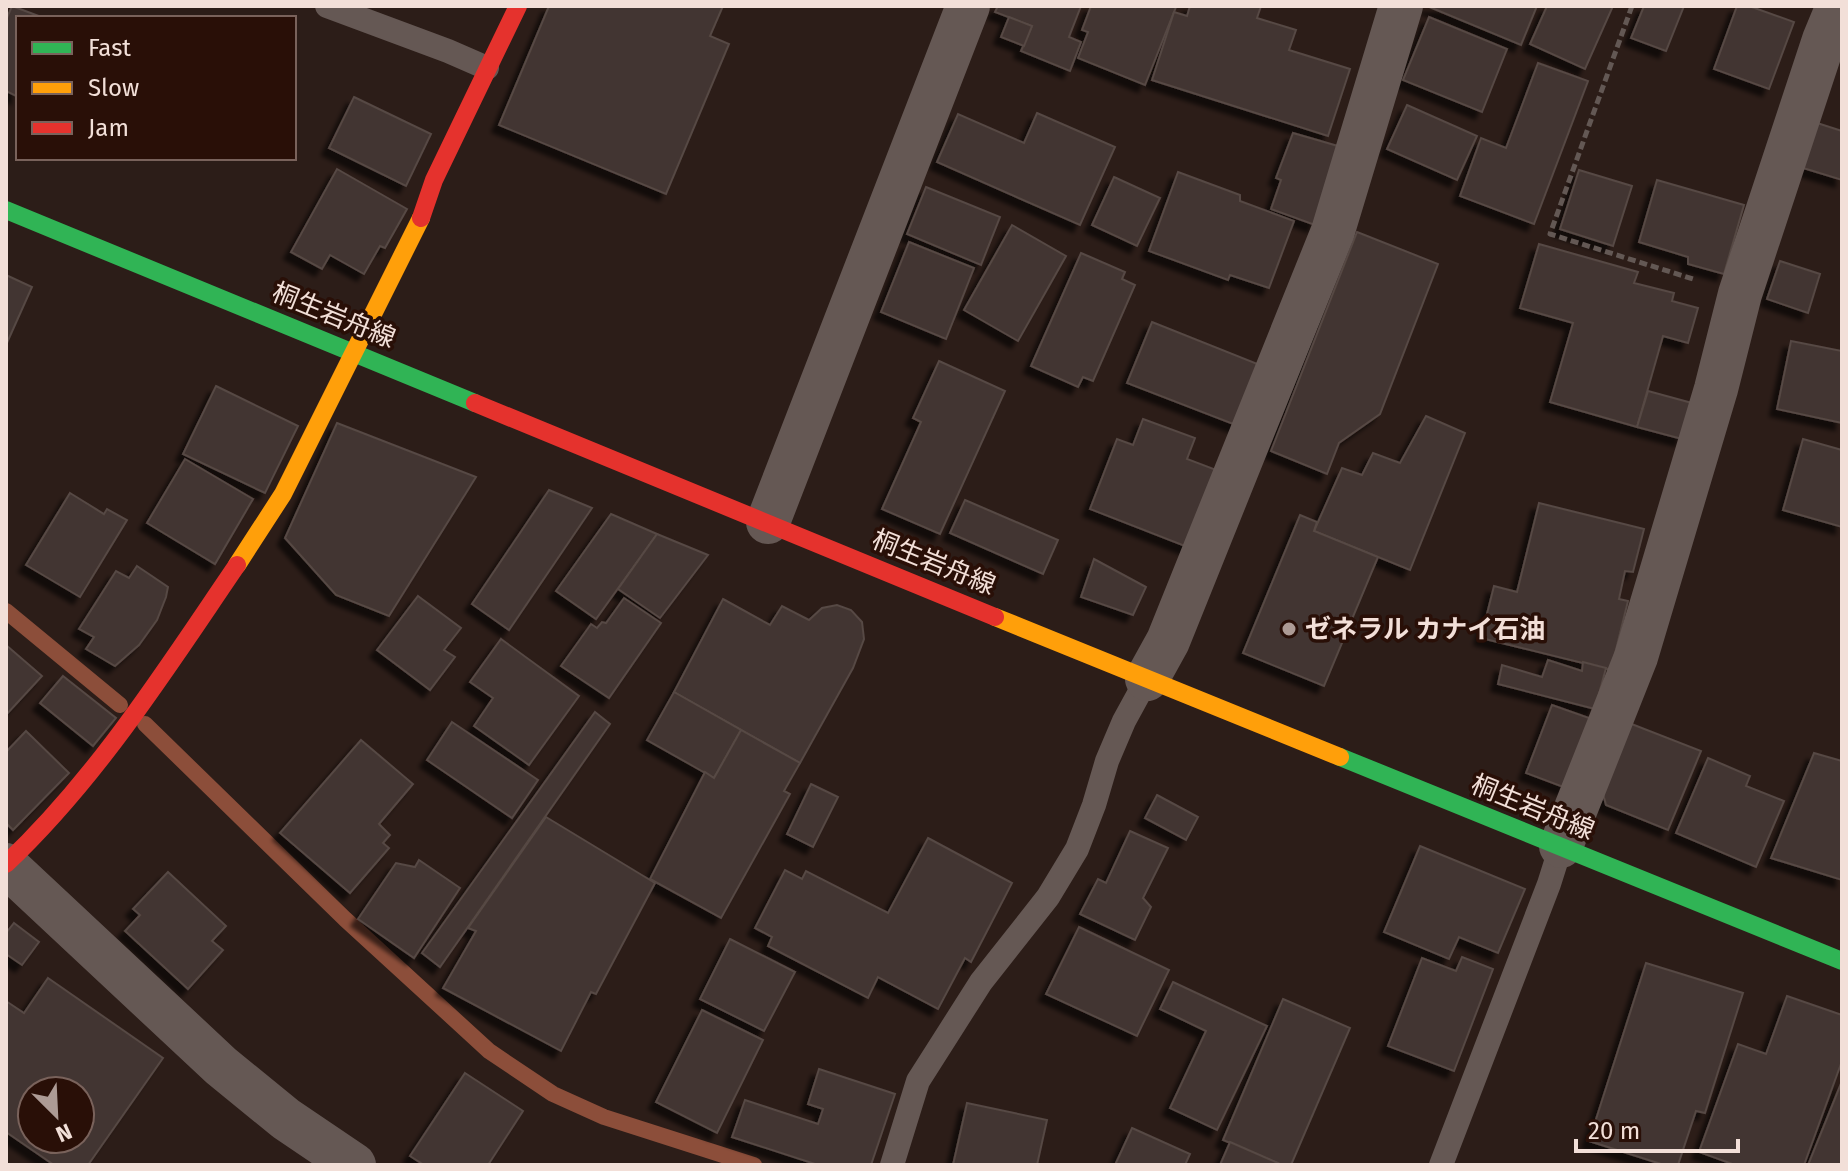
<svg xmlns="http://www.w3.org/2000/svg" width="1848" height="1171" viewBox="0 0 1848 1171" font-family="'Fira Sans','Noto Sans JP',sans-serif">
<defs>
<filter id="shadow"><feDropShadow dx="-7" dy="7" stdDeviation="2" flood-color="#0009"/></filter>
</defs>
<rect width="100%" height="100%" fill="#2c1d18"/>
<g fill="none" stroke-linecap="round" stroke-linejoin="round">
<g stroke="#8c4e3a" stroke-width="16">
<path d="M6,611L120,705"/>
<path d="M145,724L345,919L489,1051L553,1094L604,1117L754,1165"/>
</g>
</g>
<g fill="#433631" stroke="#564844" stroke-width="2" fill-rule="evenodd" filter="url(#shadow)">
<path d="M12,6L44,18H18V97L6,91V20Z"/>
<path d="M549,6H723L710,36L729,44L666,194L499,125Z"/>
<path d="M998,6H1081L1069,37L1081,42L1070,71L1021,51L1032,26L995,12Z"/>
<path d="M1091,6L1176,7L1145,85L1078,58L1088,32L1082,30Z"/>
<path d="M1190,6H1261L1257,18L1296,30L1289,50L1350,69L1328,136L1152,80L1174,12L1187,16Z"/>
<path d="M1427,6H1537L1521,45Z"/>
<path d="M1547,6H1613L1585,69L1530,44Z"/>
<path d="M1644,6H1684L1666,51L1631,38Z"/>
<path d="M1737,6H1749L1794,22L1769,89L1714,69Z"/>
<path d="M1009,17L1032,26L1024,46L1001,37Z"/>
<path d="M1429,17L1507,49L1482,112L1403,80Z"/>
<path d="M1538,63L1588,81L1534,224L1460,196L1481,138L1506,148Z"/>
<path d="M354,97L431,134L406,186L329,148Z"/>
<path d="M1407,105L1477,136L1457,180L1387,149Z"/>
<path d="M1037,113L1115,147L1080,225L937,162L958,114L1024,143Z"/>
<path d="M1814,122L1842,131V180L1800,167Z"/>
<path d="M1293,133L1338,146L1315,225L1271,209L1281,180L1276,178Z"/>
<path d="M337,169L407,209L385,248L380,246L364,274L330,255L322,269L291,252Z"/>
<path d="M1579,170L1632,186L1613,246L1560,229Z"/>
<path d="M1178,172L1240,195V201L1294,221L1269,288L1230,275L1228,280L1149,251Z"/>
<path d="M1114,177L1160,198L1137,246L1092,225Z"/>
<path d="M1657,180L1744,205L1724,274L1688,264V257L1639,242Z"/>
<path d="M926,187L1000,217L981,265L907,234Z"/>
<path d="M1012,225L1066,256L1018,341L964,310Z"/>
<path d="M1357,232L1438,264L1380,414L1339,443L1327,474L1271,451Z"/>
<path d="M909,242L974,268L946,339L881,312Z"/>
<path d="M1539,244L1638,272L1634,283L1674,293L1672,301L1698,308L1688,343L1663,336L1637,427L1550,402L1573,323L1520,308Z"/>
<path d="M1081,253L1125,272L1122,279L1135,285L1093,381L1083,377L1078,387L1031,366Z"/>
<path d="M1780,261L1820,274L1808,313L1767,299Z"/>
<path d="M6,275L32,287L6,345Z"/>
<path d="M1152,322L1265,367L1241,427L1127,383Z"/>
<path d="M1791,341L1842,351V423L1777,409Z"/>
<path d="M939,361L1005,391L940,534L882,509L921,422L913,418Z"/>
<path d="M216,386L298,426L265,493L183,454Z"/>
<path d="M1648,391L1692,403L1682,439L1637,427Z"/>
<path d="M1426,416L1465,433L1410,570L1314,531L1342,468L1362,475L1373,453L1400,463Z"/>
<path d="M1143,419L1195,438L1187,459L1219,471L1190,548L1090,509L1117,439L1133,445Z"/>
<path d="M337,423L476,477L389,616L336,595L285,538Z"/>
<path d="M1803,439L1842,450V527L1783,510Z"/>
<path d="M185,459L253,499L215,564L147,523Z"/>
<path d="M549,490L592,508L509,630L472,604Z"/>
<path d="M70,493L104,514L107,509L127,520L80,597L26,565Z"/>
<path d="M965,500L1058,540L1043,574L950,533Z"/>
<path d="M1539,503L1644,529L1633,572L1625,571L1619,599L1628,601L1611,670L1481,638L1494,586L1517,592Z"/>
<path d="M611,514L657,534L596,619L556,591Z"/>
<path d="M1300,515L1317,522L1314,531L1378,557L1324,686L1243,653Z"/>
<path d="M657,534L708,555L660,618L618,589Z"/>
<path d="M1094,559L1146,587L1133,615L1081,597Z"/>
<path d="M137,566L168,587L166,597L157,620L139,645L115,666L86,649L94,637L79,629L116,571L129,578Z"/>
<path d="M418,596L461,628L444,650L455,657L430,690L377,650Z"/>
<path d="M624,598L661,623L609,698L561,666L591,624L597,628L602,622L606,623Z"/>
<path d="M723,599L770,625L782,606L809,620L822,608L837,605L851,610L862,622L864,639L853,668L800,763L674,692Z"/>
<path d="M501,639L579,696L529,765L474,726L493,698L470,682Z"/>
<path d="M6,645L42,676L6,715Z"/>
<path d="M1548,660L1582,671L1583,662L1606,668L1595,709L1498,684L1502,665L1542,677Z"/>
<path d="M63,676L116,718L93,746L40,703Z"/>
<path d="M674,692L741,730L714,778L647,740Z"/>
<path d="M1552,705L1592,719L1566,788L1526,773Z"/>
<path d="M595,712L610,724L440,967L422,953Z"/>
<path d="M452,722L538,780L512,818L427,760Z"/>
<path d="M1629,723L1701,751L1668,830L1606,805L1602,790Z"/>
<path d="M741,730L800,763L784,791L790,794L721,918L650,879L705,772L714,778Z"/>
<path d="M26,731L69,773L13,830L6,823V752Z"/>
<path d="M361,740L413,784L379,824L390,835L383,843L389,848L350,893L280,833Z"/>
<path d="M1814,753L1842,761V880L1771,858Z"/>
<path d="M1708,758L1750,776L1746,786L1784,801L1756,867L1676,833Z"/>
<path d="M811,784L838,797L813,847L787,834Z"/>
<path d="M1157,795L1198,817L1186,840L1145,818Z"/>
<path d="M546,817L655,883L596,994L591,992L561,1051L443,988L476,931L468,928Z"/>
<path d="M1130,831L1168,848L1143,898L1151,907L1135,940L1080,914L1098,879L1106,883Z"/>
<path d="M928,838L1012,883L971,962L965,958L938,1009L878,977L868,998L768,946L772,937L755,928L785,870L802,879L806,871L888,913Z"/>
<path d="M1420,846L1525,889L1498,953L1459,937L1449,959L1384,932Z"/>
<path d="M419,860L460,888L414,958L358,919L396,863L415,867Z"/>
<path d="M168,872L226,926L212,941L223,950L188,989L125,931L140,915L133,909Z"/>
<path d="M14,923L39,942L22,965L6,954V933Z"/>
<path d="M1079,927L1169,970L1137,1036L1046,994Z"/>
<path d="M730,939L795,972L764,1031L700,999Z"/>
<path d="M1462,957L1493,969L1454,1071L1388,1046L1422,958L1456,971Z"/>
<path d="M1646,963L1743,993L1705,1113L1696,1111L1678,1165H1664L1589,1141Z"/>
<path d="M48,978L163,1058L88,1165H54L6,1132V1001L24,1013ZM32,1091H80V1139H32Z"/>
<path d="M1173,982L1267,1026L1217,1130L1170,1108L1206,1031L1160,1009Z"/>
<path d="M1787,996L1842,1015V1061L1804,1165H1735L1699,1152L1738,1044L1766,1054Z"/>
<path d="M1283,999L1350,1028L1291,1165H1282L1223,1140Z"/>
<path d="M702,1010L763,1040L717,1133L656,1102Z"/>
<path d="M819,1069L895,1094L871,1165H818L732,1137L745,1100L818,1124L823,1109L808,1104Z"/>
<path d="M465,1073L523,1111L488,1165H424L410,1156Z"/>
<path d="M1842,1081V1165H1808Z"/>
<path d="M967,1103L1047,1120L1037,1165H953Z"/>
<path d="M1132,1128L1190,1154L1185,1165H1115Z"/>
<path d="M1230,1142L1278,1163L1277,1165H1220Z"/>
</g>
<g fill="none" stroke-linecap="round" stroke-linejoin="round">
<path stroke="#635854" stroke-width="5" stroke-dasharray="8 4" stroke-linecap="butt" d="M1632,6L1550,234L1693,279"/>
<g stroke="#655854" stroke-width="24">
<path d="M327,6L448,51L487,68"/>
<path d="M892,1165L918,1081L981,982L1048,897L1077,849L1094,805L1107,761L1124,721L1147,679"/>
<path d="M1441,1165L1549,884L1561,846"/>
</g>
<g stroke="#655854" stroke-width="44">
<path d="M768,522L968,6"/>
<path d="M1147,679L1168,641L1333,231L1401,6"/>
<path d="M1561,846L1636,657L1716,389L1740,294L1824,40L1838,6"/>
<path d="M6,865L221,1066L286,1119L354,1165"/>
</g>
<g stroke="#30b455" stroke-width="18">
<path d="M6,210L475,403"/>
<path d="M1340,757L1842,961"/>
</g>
<g stroke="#ff9f0a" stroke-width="18">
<path d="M237,565L283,494L421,218"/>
<path d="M995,617L1340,757"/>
</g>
<g stroke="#e5322d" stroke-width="18">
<path d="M421,218L434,180L518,6"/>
<path d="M475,403L995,617"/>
<path d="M6,864C98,777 166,669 237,565"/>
</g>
</g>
<circle fill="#ad9b95" stroke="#290f07" stroke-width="3" cx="1289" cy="629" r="8"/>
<g text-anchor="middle" stroke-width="7" stroke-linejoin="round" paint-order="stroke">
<g font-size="26" fill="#f2dfd8" stroke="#290f07">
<text transform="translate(334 315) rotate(22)" y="9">桐生岩舟線</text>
<text transform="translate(934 562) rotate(22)" y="9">桐生岩舟線</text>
<text transform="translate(1533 807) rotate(22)" y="9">桐生岩舟線</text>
</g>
<g font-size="26" font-weight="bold" fill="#f2dfd8" stroke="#290f07" text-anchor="start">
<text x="1305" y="638">ゼネラル カナイ石油</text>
</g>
</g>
<rect width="1848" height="1171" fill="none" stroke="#f2dfd8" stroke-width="16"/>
<rect x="16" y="16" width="280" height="144" fill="#290f07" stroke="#79625b" stroke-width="2"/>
<rect x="32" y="42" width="40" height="12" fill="#30b455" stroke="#79625b" stroke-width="2"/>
<text x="88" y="56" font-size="24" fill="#f2dfd8">Fast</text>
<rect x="32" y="82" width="40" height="12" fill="#ff9f0a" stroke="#79625b" stroke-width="2"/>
<text x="88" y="96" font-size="24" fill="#f2dfd8">Slow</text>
<rect x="32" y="122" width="40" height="12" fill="#e5322d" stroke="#79625b" stroke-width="2"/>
<text x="88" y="136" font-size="24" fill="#f2dfd8">Jam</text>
<g transform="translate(56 1115) rotate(156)"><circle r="38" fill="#290f07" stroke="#79625b" stroke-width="2"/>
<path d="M0-6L14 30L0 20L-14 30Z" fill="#ad9b95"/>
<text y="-12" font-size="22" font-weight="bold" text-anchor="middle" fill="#f2dfd8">N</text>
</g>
<path d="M1576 1139v12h162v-12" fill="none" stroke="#f2dfd8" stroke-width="4"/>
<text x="1588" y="1139" font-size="24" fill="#f2dfd8" stroke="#290f07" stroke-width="6" paint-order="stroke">20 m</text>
</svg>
